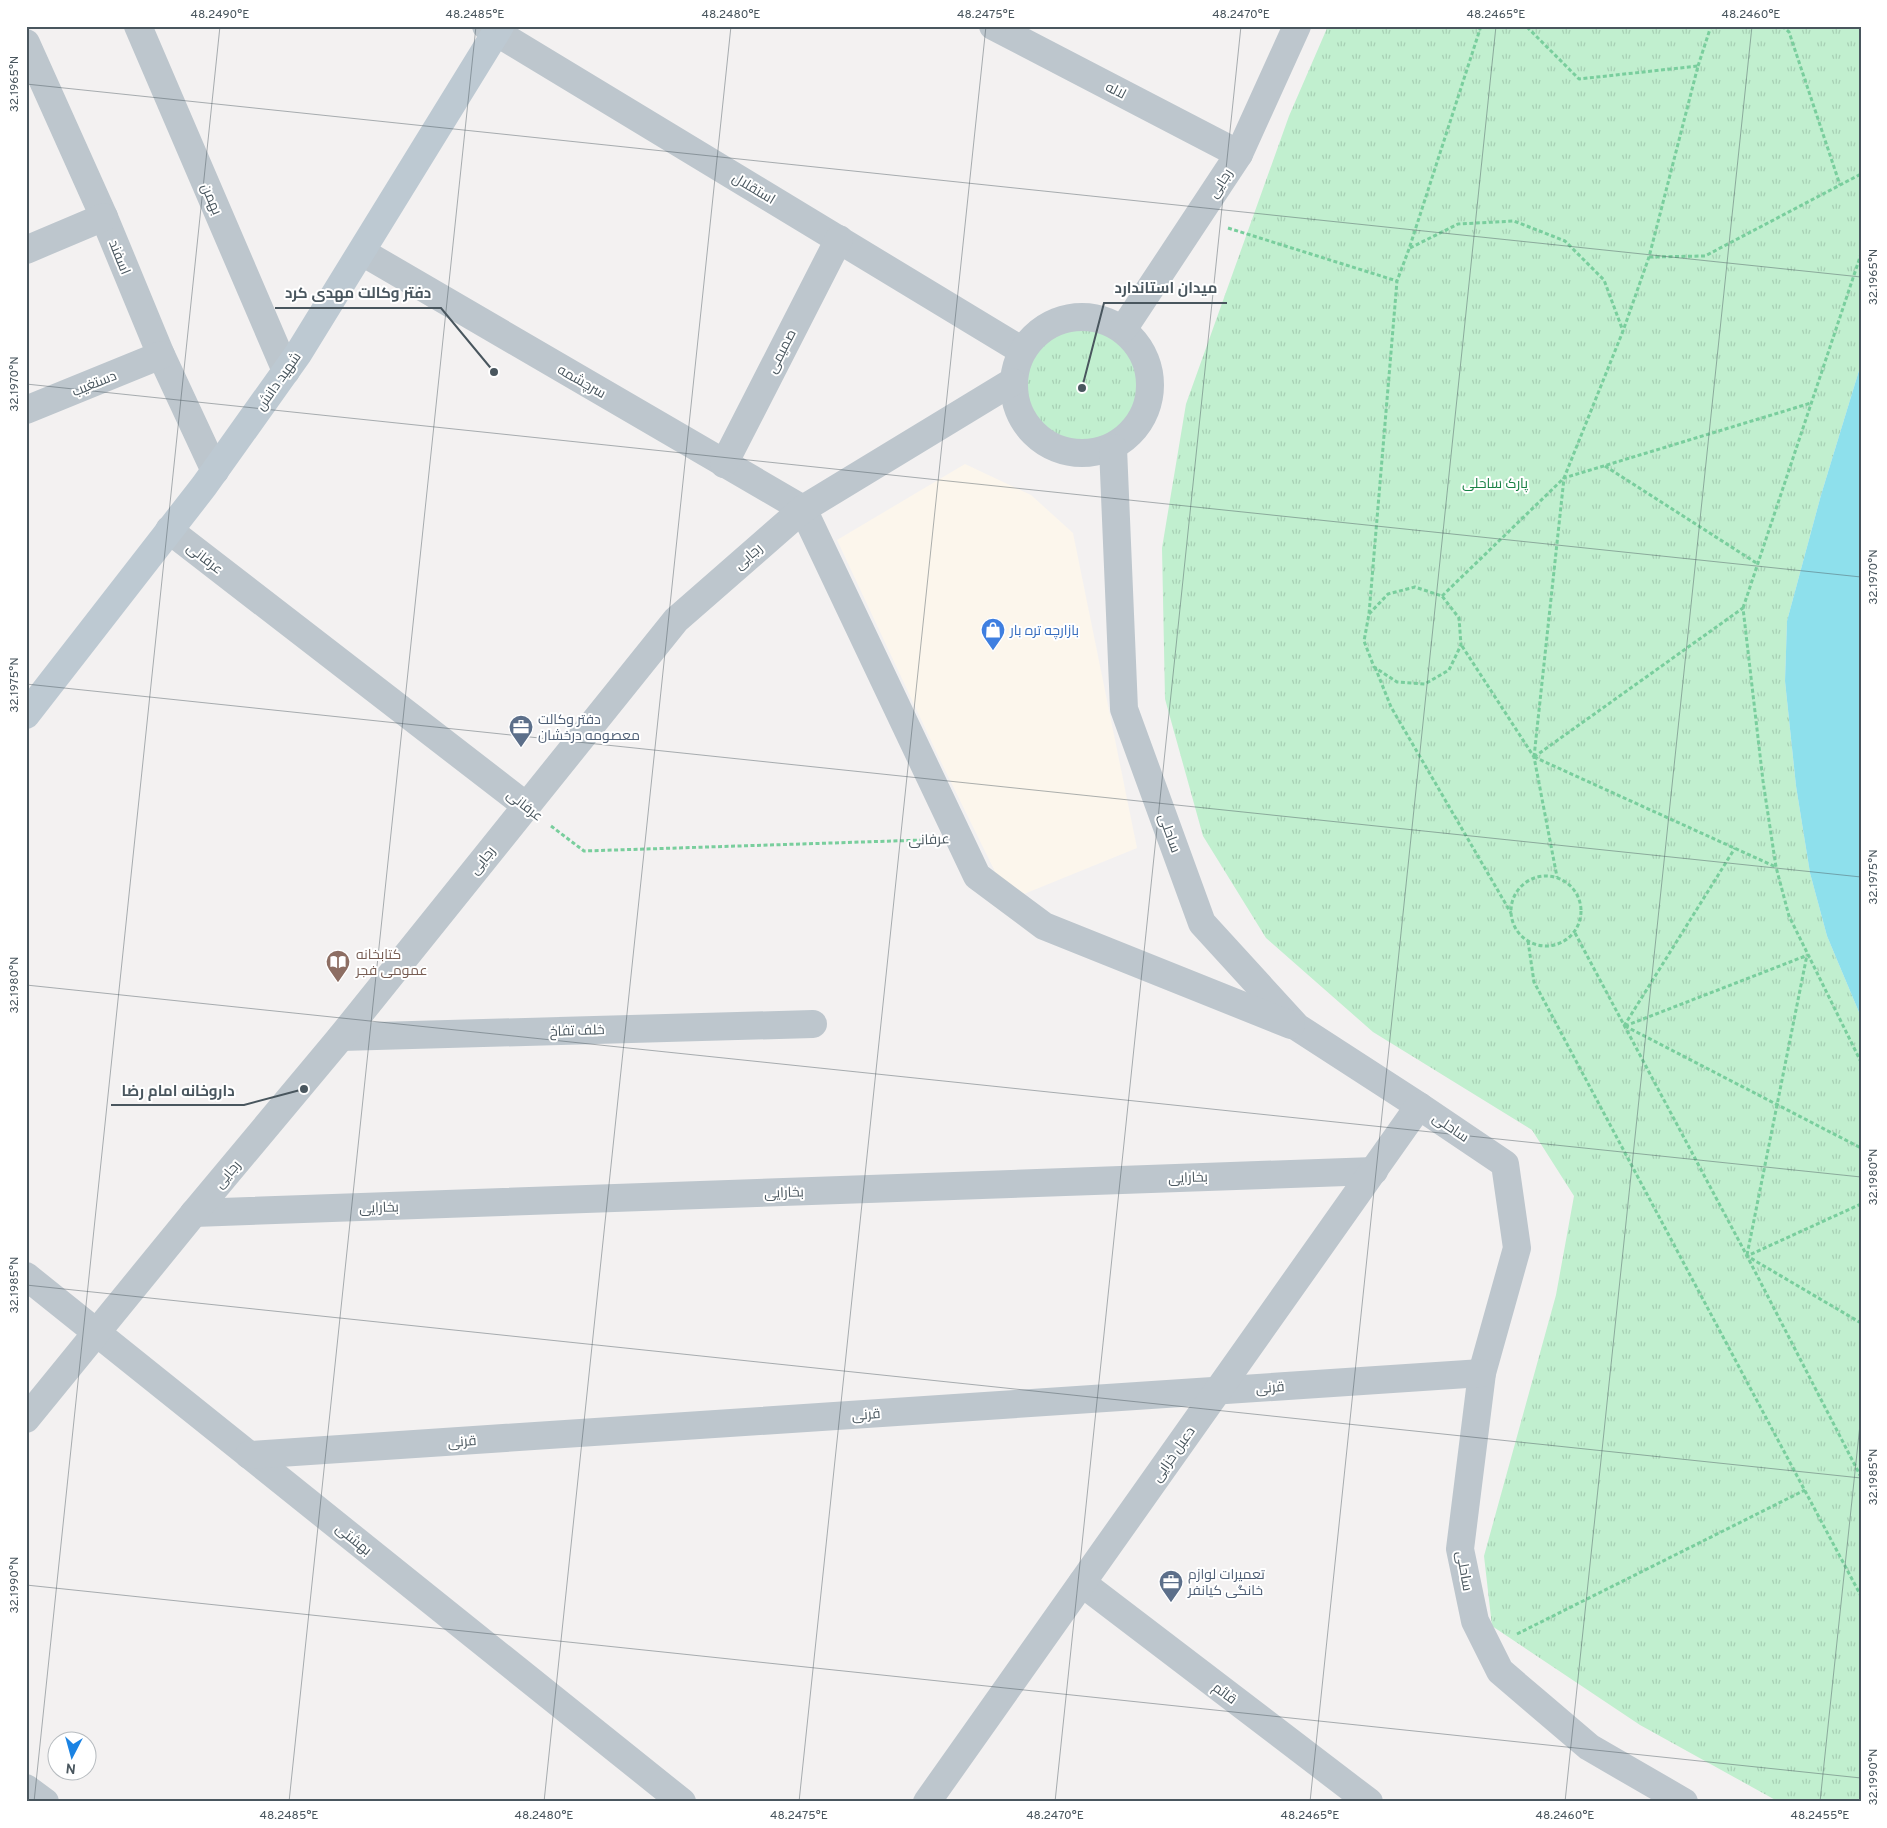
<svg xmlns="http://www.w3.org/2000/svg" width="1887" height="1828" viewBox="0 0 1887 1828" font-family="Overpass,Cairo,sans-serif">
<defs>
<pattern id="park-tufts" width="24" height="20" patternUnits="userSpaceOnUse" patternTransform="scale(1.25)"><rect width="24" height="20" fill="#c1efcf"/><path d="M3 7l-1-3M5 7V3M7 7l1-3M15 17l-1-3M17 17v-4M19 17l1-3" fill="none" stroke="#a7cfb4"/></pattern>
</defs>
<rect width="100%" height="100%" fill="#f3f1f1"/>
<path fill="#fcf6ec" d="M965,464L1031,495L1073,533L1137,848L1009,900L941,762L837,540Z"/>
<g fill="url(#park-tufts)">
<path d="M1328,26H1861V364L1821,495L1787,621L1785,681L1796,786L1810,873L1827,936L1861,1017V1802H1779L1640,1725L1492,1626L1484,1556L1556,1295L1574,1196L1532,1130L1373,1032L1266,938L1203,836L1165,699L1162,548L1186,404L1289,116Z"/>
<path d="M1088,320L1120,334L1141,358L1148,391L1137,422L1110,444L1079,450L1048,441L1025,417L1016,383L1028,352L1053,328Z"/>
</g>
<path fill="#8ee0ec" d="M1861,364V1017L1827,936L1810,873L1796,786L1785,681L1787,621L1821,495Z"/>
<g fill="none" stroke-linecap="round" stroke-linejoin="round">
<g stroke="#79ce9d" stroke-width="3" stroke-dasharray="4 2.5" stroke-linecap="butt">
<path d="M1782,26L1789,32L1840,185"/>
<path d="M1698,66L1711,26"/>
<path d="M1228,228L1397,281"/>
<path d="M1410,248L1458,224L1514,221L1565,241L1604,280L1623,331"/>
<path d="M1649,257L1705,256L1861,174"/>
<path d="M1605,466L1758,564"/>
<path d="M1442,596L1564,478L1623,331L1649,257L1698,66L1579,79L1526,26"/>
<path d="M1743,608L1861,254"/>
<path d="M1369,614L1388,594L1415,587L1442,596L1459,618L1461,645L1449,670L1425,684L1397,682L1374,667L1364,641L1369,614L1397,281L1409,249L1481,26"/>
<path d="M1462,646L1534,757L1557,877"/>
<path d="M1375,667L1391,707L1511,913"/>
<path d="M1534,757L1743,608L1763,781L1776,867L1789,916L1861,1062"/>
<path d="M1534,757L1564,478L1811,403"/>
<path d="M1534,757L1776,867"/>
<path d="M551,826L584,851L924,840"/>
<circle cx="1546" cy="911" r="35"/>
<path d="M1575,933L1747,1256L1861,1477"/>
<path d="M1528,941L1534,982L1861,1596"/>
<path d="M1624,1026L1735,848"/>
<path d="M1625,1026L1861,1148"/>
<path d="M1625,1026L1808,955"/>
<path d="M1861,1204L1747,1256L1861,1323"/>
<path d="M1747,1255L1807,955"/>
<path d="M1517,1634L1805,1490"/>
</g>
<g stroke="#bdc6cd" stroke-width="28">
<path d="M138,26L286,371"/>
<path d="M486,26L1021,350"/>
<path d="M993,26L1239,154"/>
<path d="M26,43L104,217L161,355L215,471"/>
<path d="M26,250L104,217"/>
<path d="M362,252L803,509"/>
<circle cx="1082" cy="385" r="68"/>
<path d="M1124,328L1239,154L1297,26"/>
<path d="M26,410L161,355"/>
<path d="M1113,448L1124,709L1202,923L1297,1027L1419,1106L1505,1164L1517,1248L1482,1373L1460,1549L1475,1621L1500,1671L1535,1701L1589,1747L1684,1802"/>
<path d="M724,464L839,239"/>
<path d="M803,509L977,876L1044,926L1291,1025"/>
<path d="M169,530L525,805"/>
<path d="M341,1037L813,1024"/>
<path d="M194,1213L1374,1171"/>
<path d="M26,1276L682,1802"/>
<path d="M26,1419L194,1213L341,1037L676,620L803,509L1012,382"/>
<path d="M249,1455L1482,1373"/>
<path d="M1082,1583L1369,1802"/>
<path d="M26,1788L45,1802"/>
<path d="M927,1802L1419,1106"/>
</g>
<path stroke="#bdc9d2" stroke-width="28" d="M26,715L204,486L298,354L500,26"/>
</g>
<path fill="none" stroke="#49565e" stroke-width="1" stroke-opacity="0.45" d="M26,84L1861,277M26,384L1861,577M26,684L1861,877M26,985L1861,1177M26,1285L1861,1478M26,1585L1861,1778M34,1802L220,26M289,1802L476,26M544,1802L731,26M799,1802L986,26M1055,1802L1241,26M1310,1802L1496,26M1565,1802L1752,26M1820,1802L1861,1415"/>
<defs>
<symbol id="shop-pin" viewBox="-11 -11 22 30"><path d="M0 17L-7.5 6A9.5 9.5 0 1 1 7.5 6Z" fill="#3f7fe0" stroke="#fff"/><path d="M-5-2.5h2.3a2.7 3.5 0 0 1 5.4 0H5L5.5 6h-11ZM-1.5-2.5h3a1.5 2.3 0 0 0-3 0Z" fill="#fff"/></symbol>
<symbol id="office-pin" viewBox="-11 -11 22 30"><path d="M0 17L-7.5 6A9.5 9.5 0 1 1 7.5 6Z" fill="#5c6f8a" stroke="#fff"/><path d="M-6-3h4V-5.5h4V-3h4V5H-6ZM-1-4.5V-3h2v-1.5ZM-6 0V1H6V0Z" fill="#fff"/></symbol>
<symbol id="library-pin" viewBox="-11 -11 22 30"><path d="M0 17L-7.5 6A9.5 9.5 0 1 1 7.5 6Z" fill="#8d6e63" stroke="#fff"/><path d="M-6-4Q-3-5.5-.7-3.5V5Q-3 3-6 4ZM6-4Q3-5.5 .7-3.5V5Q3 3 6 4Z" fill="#fff"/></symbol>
</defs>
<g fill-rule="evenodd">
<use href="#shop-pin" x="979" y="616" width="28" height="38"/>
<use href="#office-pin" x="507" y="713" width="28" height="38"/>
<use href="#library-pin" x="324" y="948" width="28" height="38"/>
<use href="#office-pin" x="1157" y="1568" width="28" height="38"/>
</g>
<g text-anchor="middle" stroke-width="4" stroke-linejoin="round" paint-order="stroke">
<g font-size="14" fill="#49565e" stroke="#fff">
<text transform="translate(1116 90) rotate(27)" y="5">لاله</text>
<text transform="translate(1220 183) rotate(-57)" y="5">رجایی</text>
<text transform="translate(754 188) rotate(31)" y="5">استقلال</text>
<text transform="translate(212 199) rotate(67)" y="5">بهمن</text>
<text transform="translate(120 257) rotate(68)" y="5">اسفند</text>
<text transform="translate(781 351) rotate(-63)" y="5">صمیمی</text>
<text transform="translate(278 381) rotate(-55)" y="5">شهید دانش</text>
<text transform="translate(582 381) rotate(30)" y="5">سرچشمه</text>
<text transform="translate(94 383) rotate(-22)" y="5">دستغیب</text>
<text transform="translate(748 556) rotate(-41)" y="5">رجایی</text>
<text transform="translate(205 558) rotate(38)" y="5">عرفانی</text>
<text transform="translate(525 805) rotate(38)" y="5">عرفانی</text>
<text transform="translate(1170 833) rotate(70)" y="5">ساحلی</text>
<text transform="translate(929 839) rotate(-2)" y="5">عرفانی</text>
<text transform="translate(482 860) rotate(-51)" y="5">رجایی</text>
<text transform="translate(577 1030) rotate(-2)" y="5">خلف تفاخ</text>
<text transform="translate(1451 1127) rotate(34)" y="5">ساحلی</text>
<text transform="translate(227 1174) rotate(-50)" y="5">رجایی</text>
<text transform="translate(1188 1177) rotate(-2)" y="5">بخارایی</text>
<text transform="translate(784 1192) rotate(-2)" y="5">بخارایی</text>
<text transform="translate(379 1207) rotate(-2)" y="5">بخارایی</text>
<text transform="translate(1270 1387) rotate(-4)" y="5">قرنی</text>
<text transform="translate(866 1414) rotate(-4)" y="5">قرنی</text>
<text transform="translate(462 1441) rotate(-4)" y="5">قرنی</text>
<text transform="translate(1173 1454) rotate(-55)" y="5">دعبل خزایی</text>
<text transform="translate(354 1539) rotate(39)" y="5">بهشتی</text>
<text transform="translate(1465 1571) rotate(80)" y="5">ساحلی</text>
<text transform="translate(1225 1693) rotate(37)" y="5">قائم</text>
</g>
<g font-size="14" fill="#188144" stroke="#fff">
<text x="1495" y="488">پارک ساحلی</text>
</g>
<g font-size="14" fill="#366cbe" stroke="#fff" text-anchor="start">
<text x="1010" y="635">بازارچه تره بار</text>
</g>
<g font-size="14" fill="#4e5e75" stroke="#fff" text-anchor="start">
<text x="538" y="724">دفتر وکالت<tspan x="538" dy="16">معصومه درخشان</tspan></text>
<text x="1188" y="1579">تعمیرات لوازم<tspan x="1188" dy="16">خانگی کیانفر</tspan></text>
</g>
<g font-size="14" fill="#785e54" stroke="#fff" text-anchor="start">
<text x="356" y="959">کتابخانه<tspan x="356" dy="16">عمومی فجر</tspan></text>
</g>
</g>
<path fill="none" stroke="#49565e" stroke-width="2" d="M1082 388L1104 303H1227M494 372L441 308H275M304 1089L244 1105H111"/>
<g fill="#49565e" stroke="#fff" stroke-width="2">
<circle cx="1082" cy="388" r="5"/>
<circle cx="494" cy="372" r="5"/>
<circle cx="304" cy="1089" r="5"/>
</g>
<g font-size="15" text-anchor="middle" font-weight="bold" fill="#49565e" stroke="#fff" stroke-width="4" stroke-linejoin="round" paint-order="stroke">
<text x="1166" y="293">میدان استاندارد</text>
<text x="358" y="298">دفتر وکالت مهدی کرد</text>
<text x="178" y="1096">داروخانه امام رضا</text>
</g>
<rect width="1887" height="1828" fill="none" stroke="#ffffff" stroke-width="55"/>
<g transform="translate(72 1756) rotate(186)"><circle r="24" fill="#ffffff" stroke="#b6bbbf"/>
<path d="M0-4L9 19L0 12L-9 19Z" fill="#1b83e3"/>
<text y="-8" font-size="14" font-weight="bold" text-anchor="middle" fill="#49565e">N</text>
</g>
<rect x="28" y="28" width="1832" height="1772" fill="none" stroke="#49565e" stroke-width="2"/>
<g font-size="12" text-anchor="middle" fill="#49565e">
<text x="220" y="18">48.2490°E</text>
<text x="475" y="18">48.2485°E</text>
<text x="731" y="18">48.2480°E</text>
<text x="986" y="18">48.2475°E</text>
<text x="1241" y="18">48.2470°E</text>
<text x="1496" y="18">48.2465°E</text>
<text x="1751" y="18">48.2460°E</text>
<text transform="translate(14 84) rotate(-90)" y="4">32.1965°N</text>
<text transform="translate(1873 277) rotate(-90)" y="4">32.1965°N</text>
<text transform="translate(14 384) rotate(-90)" y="4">32.1970°N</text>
<text transform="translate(1873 577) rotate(-90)" y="4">32.1970°N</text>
<text transform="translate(14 685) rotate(-90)" y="4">32.1975°N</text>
<text transform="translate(1873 877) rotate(-90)" y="4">32.1975°N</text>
<text transform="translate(14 985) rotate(-90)" y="4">32.1980°N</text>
<text transform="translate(1873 1177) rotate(-90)" y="4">32.1980°N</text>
<text transform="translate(14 1285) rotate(-90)" y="4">32.1985°N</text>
<text transform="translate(1873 1477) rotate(-90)" y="4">32.1985°N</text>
<text transform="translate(14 1585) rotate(-90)" y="4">32.1990°N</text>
<text transform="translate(1873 1777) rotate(-90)" y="4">32.1990°N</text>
<text x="289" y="1819">48.2485°E</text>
<text x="544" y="1819">48.2480°E</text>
<text x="799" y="1819">48.2475°E</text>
<text x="1055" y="1819">48.2470°E</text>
<text x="1310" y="1819">48.2465°E</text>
<text x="1565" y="1819">48.2460°E</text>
<text x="1820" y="1819">48.2455°E</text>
</g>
</svg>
